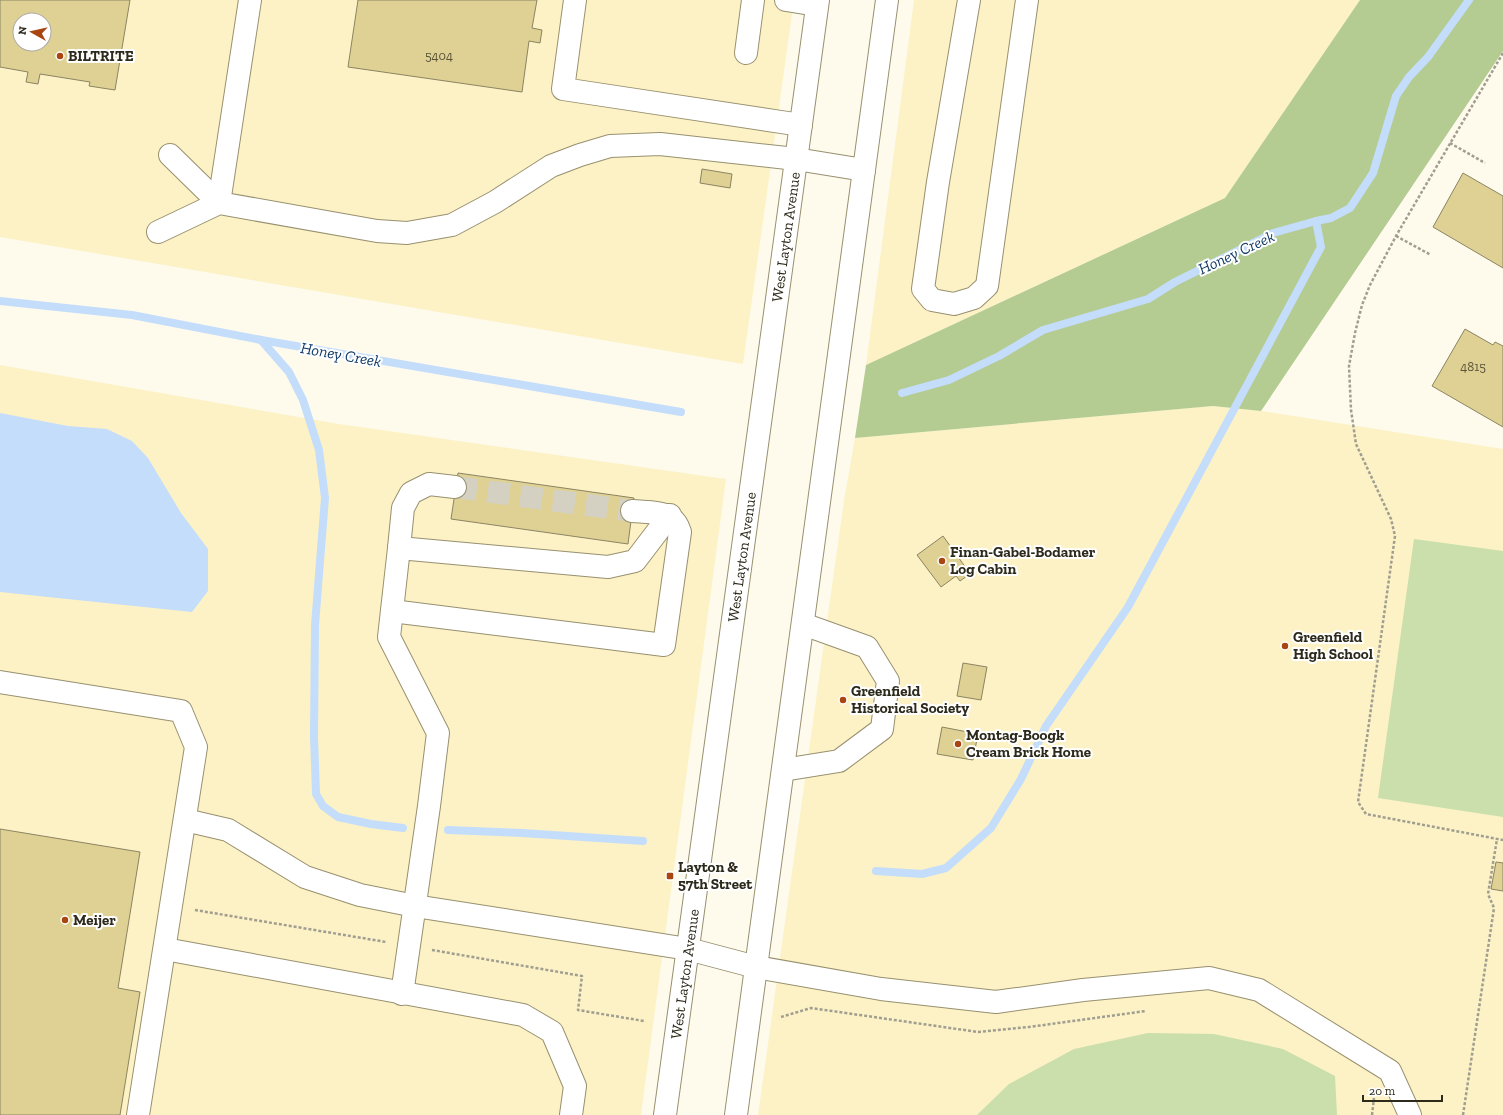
<svg xmlns="http://www.w3.org/2000/svg" width="1503" height="1115" viewBox="0 0 1503 1115" font-family="'Zilla Slab',serif">
<rect width="100%" height="100%" fill="#fefbed"/>
<g fill="#fcf2c6" fill-rule="evenodd">
<path d="M0,0H794L743,364L0,237ZM20,20H44V44H20Z"/>
<path d="M914,0H1360L1225,198L866,365Z"/>
<path d="M0,365L339,424L726,479L641,1115H0Z"/>
<path d="M1213,406L1262,411L1503,449V1115H758L844,500L855,438Z"/>
</g>
<g fill="#cadfab">
<path d="M1414,539L1503,551V817L1378,798Z"/>
<path d="M1148,1033L1214,1034L1283,1049L1335,1076L1337,1115H977L1009,1084L1074,1049Z"/>
</g>
<path fill="#b4cb92" d="M1360,0H1503V51L1261,411L1213,406L855,438L866,365L1225,198Z"/>
<path fill="#c4ddfb" d="M0,413L68,426L107,429L132,441L148,458L181,513L208,549V591L192,612L0,592Z"/>
<g fill="none" stroke-linecap="round" stroke-linejoin="round">
<g stroke="#c4ddfb" stroke-width="8">
<path d="M0,301L132,315L261,340L681,412"/>
<path d="M261,340L289,372L303,400L319,450L325,498L315,625L314,737L316,794L323,806L338,817L371,824L403,828"/>
<path d="M902,393L949,380L999,356L1043,330L1148,299L1175,282L1273,233L1316,221L1331,218L1350,208L1373,173L1396,96L1409,77L1428,57L1469,0"/>
<path d="M448,830L522,833L643,841"/>
<path d="M876,871L922,874L946,868L991,828L1021,779L1046,726L1128,607L1321,247L1316,221"/>
</g>
</g>
<g fill="#dfd193" stroke="#8b8463" fill-rule="evenodd">
<path d="M0,0H130L115,90L89,86L90,82L40,74L38,84L26,82L28,72L0,67ZM20,20H44V44H20Z"/>
<path d="M358,0H537L532,28L542,30L540,43L529,41L522,92L348,67Z"/>
<path d="M702,169L732,174L730,188L700,183Z"/>
<path d="M1463,173L1503,196V268L1433,227Z"/>
<path d="M1465,329L1493,345L1495,342L1503,346V427L1432,386Z"/>
<path d="M458,473L634,498L628,544L451,519Z"/>
<path d="M943,536L966,568L963,570L967,576L960,581L956,576L941,587L917,555Z"/>
<path d="M963,663L987,667L981,700L957,696Z"/>
<path d="M942,727L978,734L973,760L937,754Z"/>
<path d="M0,829L140,852L118,988L140,992L120,1115H0Z"/>
<path d="M1496,862L1503,863V891L1491,889Z"/>
</g>
<g fill="none" stroke-linecap="round" stroke-linejoin="round">
<path stroke="#d4d1c3" stroke-width="22" stroke-dasharray="22 11" stroke-linecap="butt" d="M455,487L632,511"/>
<defs>
<g id="minor">
<path d="M575,0L563,89L801,125"/>
<path d="M786,0L817,5"/>
<path d="M969,0L938,182L923,289L932,300L954,304L974,298L987,286L1027,0"/>
<path d="M746,53L753,0"/>
<path d="M170,155L219,203"/>
<path d="M219,203L250,0"/>
<path d="M158,232L219,203L377,231L407,233L452,225L495,202L551,166L580,155L610,146L660,144L796,159L864,170"/>
<path d="M399,548L403,508L411,493L429,484L455,487"/>
<path d="M392,611L664,645L680,532C673,509 653,513 632,511"/>
<path d="M0,682L181,711L196,747L138,1115"/>
<path d="M783,770L839,761L882,729L888,681L867,647L803,624"/>
<path d="M185,820L228,830L305,877L360,895L415,906L688,949L756,967L881,989L996,1002L1083,990L1209,978L1259,990L1390,1071L1410,1115"/>
<path d="M165,949L523,1015L552,1032L575,1086L571,1115"/>
<path d="M402,994L429,806L438,733L389,637L399,548L608,567L635,561L670,515"/>
</g>
<g id="major">
<path d="M665,1115L818,0"/>
<path d="M736,1115L887,0"/>
</g>
</defs>
<use href="#minor" stroke="#98906f" stroke-width="24"/>
<use href="#major" stroke="#98906f" stroke-width="24"/>
<g stroke="#a19e90" stroke-width="2.5" stroke-dasharray="3 2" stroke-linecap="butt">
<path d="M1503,53L1396,236L1370,285L1362,305L1355,333L1349,366L1351,410L1356,444L1391,519L1395,536L1358,802L1366,814L1503,840"/>
<path d="M1450,143L1485,163"/>
<path d="M1396,236L1431,255"/>
<path d="M195,910L386,942"/>
<path d="M432,950L582,976L578,1010L644,1021"/>
<path d="M781,1017L811,1008L978,1032L1029,1027L1146,1011"/>
<path d="M1372,1115L1374,1098"/>
<path d="M1463,1115L1494,908L1488,894L1497,839"/>
</g>
<use href="#minor" stroke="#fff" stroke-width="22"/>
<use href="#major" stroke="#fff" stroke-width="22"/>
</g>
<g fill="#a94511" stroke="#fff" stroke-width="1.5">
<circle cx="60" cy="56" r="4"/>
<circle cx="942" cy="561" r="4"/>
<circle cx="1285" cy="646" r="4"/>
<circle cx="843" cy="700" r="4"/>
<circle cx="958" cy="744" r="4"/>
<rect x="666" y="872" width="8" height="8" rx="2"/>
<circle cx="65" cy="920" r="4"/>
</g>
<g text-anchor="middle" stroke-width="4" stroke-linejoin="round" paint-order="stroke">
<g font-size="13" fill="#5a543a">
<text x="439" y="60">5404</text>
<text x="1473" y="371">4815</text>
</g>
<g font-size="15" font-weight="bold" fill="#2d2a1c" stroke="#fff" text-anchor="start">
<text x="68" y="61">BILTRITE</text>
<text x="950" y="557">Finan-Gabel-Bodamer<tspan x="950" dy="17">Log Cabin</tspan></text>
<text x="1293" y="642">Greenfield<tspan x="1293" dy="17">High School</tspan></text>
<text x="851" y="696">Greenfield<tspan x="851" dy="17">Historical Society</tspan></text>
<text x="966" y="740">Montag-Boogk<tspan x="966" dy="17">Cream Brick Home</tspan></text>
<text x="678" y="872">Layton &amp;<tspan x="678" dy="17">57th Street</tspan></text>
<text x="73" y="925">Meijer</text>
</g>
<g font-size="15" fill="#2d2a1c" stroke="#fff">
<text transform="translate(786 237) rotate(-82)" y="5">West Layton Avenue</text>
<text transform="translate(742 557) rotate(-82)" y="5">West Layton Avenue</text>
<text transform="translate(685 974) rotate(-82)" y="5">West Layton Avenue</text>
</g>
<g font-size="16" font-style="italic" fill="#0f3965" stroke="#fff">
<text transform="translate(1236 252) rotate(-25)" y="6">Honey Creek</text>
<text transform="translate(341 354) rotate(10)" y="6">Honey Creek</text>
</g>
</g>
<g transform="translate(32 32) rotate(278)"><circle r="19" fill="#ffffff" stroke="#abaaa4"/>
<path d="M0-3L7 15L0 10L-7 15Z" fill="#a94511"/>
<text y="-6" font-size="11" font-weight="bold" text-anchor="middle" fill="#2d2a1c">N</text>
</g>
<path d="M1363 1095v6h79v-6" fill="none" stroke="#2d2a1c" stroke-width="2"/>
<text x="1369" y="1095" font-size="12" fill="#2d2a1c" stroke="#ffffff" stroke-width="3" paint-order="stroke">20 m</text>
</svg>
